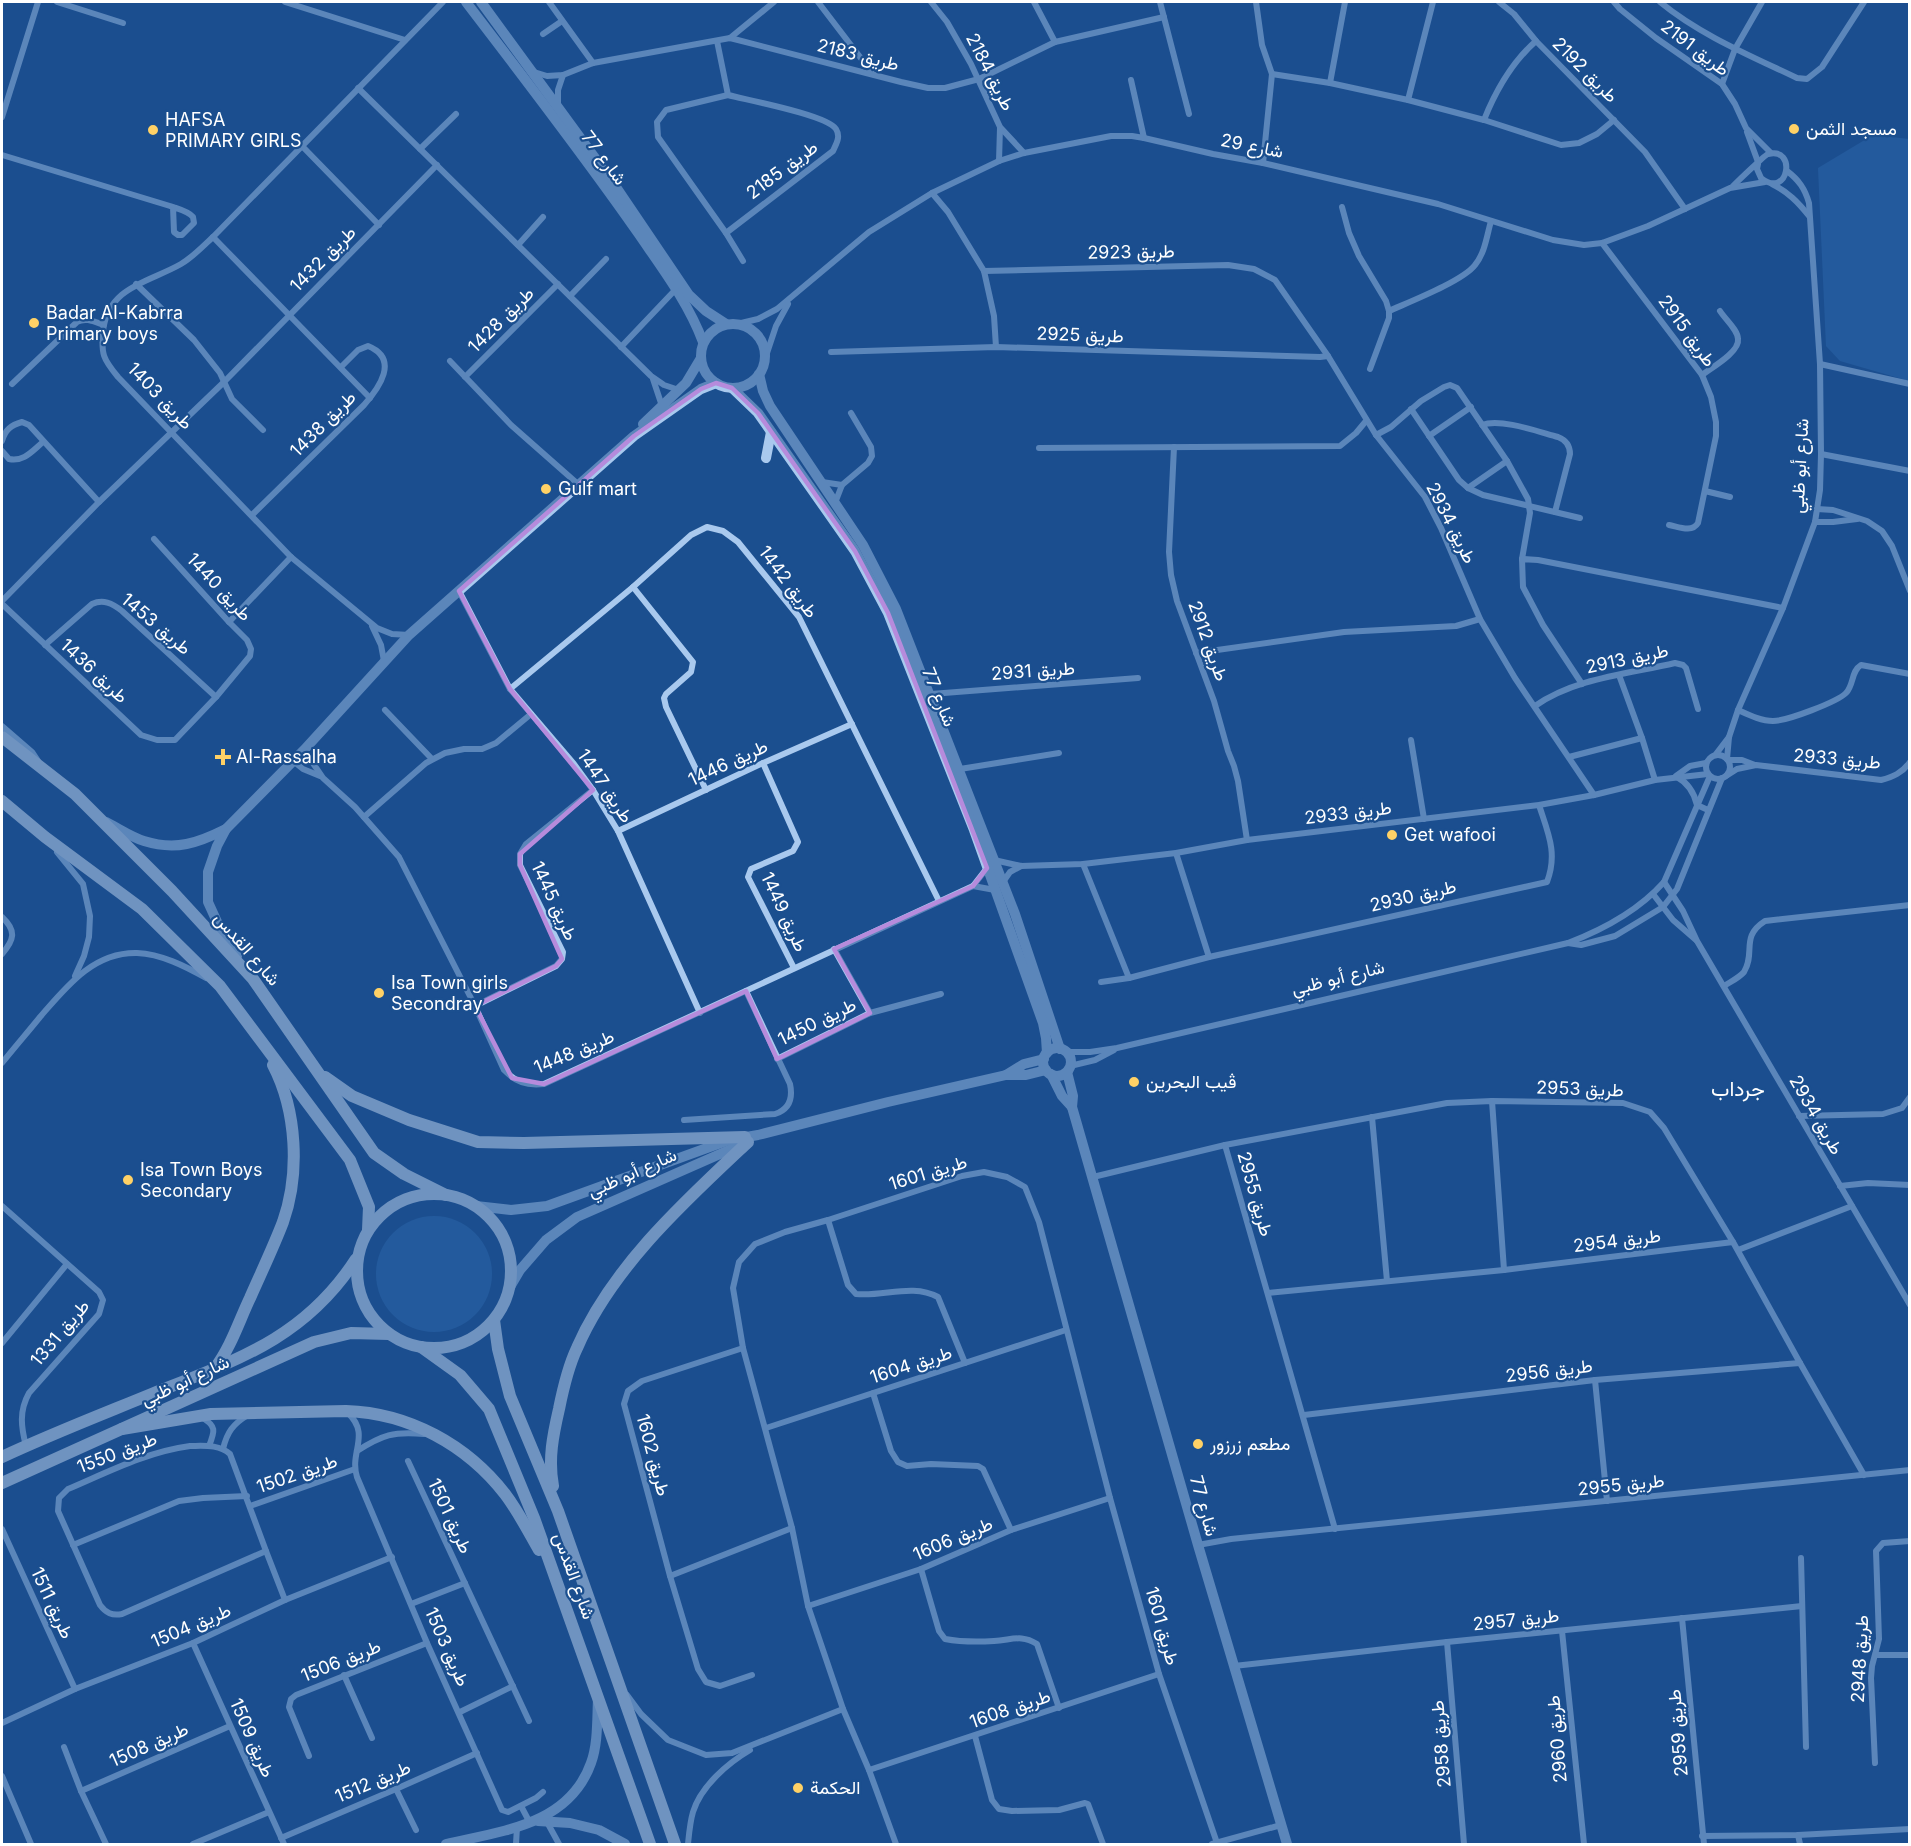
<svg xmlns="http://www.w3.org/2000/svg" width="1911" height="1846" viewBox="0 0 1911 1846" font-family="Inter,Vazirmatn,sans-serif">
<rect width="100%" height="100%" fill="#1b4f8f"/>
<g fill="#2e69ad">
<path d="M1873,135L1909,139V381L1840,361L1826,346L1818,168Z"/>
<circle cx="434" cy="1274" r="58"/>
</g>
<g fill="none" stroke-linecap="round" stroke-linejoin="round">
<g stroke="#a9c9ee" stroke-width="6">
<path d="M57,2L123,23"/>
<path d="M285,2L405,40"/>
<path d="M549,2L593,63"/>
<path d="M818,2L873,74"/>
<path d="M931,2L947,22L971,64L1000,127L1024,153"/>
<path d="M1034,2L1055,42"/>
<path d="M1160,2L1189,114"/>
<path d="M1256,2L1262,45L1272,74L1263,163"/>
<path d="M1499,2L1514,14L1536,41L1645,152L1685,209"/>
<path d="M1614,2L1620,9L1656,38L1722,84L1735,104L1746,128L1771,153"/>
<path d="M1660,2C1700,35 1751,56 1797,78L1807,79L1822,67L1864,2"/>
<path d="M543,34L562,21"/>
<path d="M730,38L774,2"/>
<path d="M717,41L728,95C747,100 827,115 836,129C841,137 836,144 833,151L726,233"/>
<path d="M534,72L547,76L563,75L593,63L730,38L901,82L928,88H945L979,79L1055,42L1164,17"/>
<path d="M1272,74L1330,83L1408,100L1484,120L1561,145L1579,143L1597,134L1614,120"/>
<path d="M1131,80L1144,138"/>
<path d="M1330,83L1345,2"/>
<path d="M1722,84L1735,49L1762,2"/>
<path d="M358,88L651,376L664,385L679,390"/>
<path d="M728,95L666,110L657,122L658,137L726,233L743,261"/>
<path d="M1408,100L1433,2"/>
<path d="M558,104V90L563,75"/>
<path d="M2,117L38,2"/>
<path d="M1484,120C1496,90 1511,63 1536,41"/>
<path d="M1747,132L1758,162"/>
<path d="M302,146L379,225"/>
<path d="M420,149L456,114"/>
<path d="M2,155L170,206C178,209 188,211 193,217L194,223L182,235H178L174,232L173,207"/>
<path d="M999,161L1000,128"/>
<path d="M1772,184C1788,192 1798,202 1809,216"/>
<path d="M1733,186C1739,180 1765,155 1768,154C1797,146 1789,200 1761,178L1757,169L1758,164"/>
<path d="M932,193L948,212L984,271L994,316L996,347"/>
<path d="M1342,207L1349,233L1359,256L1386,301L1389,311V318L1370,369"/>
<path d="M213,237L370,398"/>
<path d="M1602,243L1702,375L1711,397L1716,422V436L1698,523C1692,533 1679,527 1669,525"/>
<path d="M518,245L543,217"/>
<path d="M984,271L1228,265L1254,269L1275,280L1328,356L1376,435L1425,497L1441,528L1480,619L1515,678L1594,795"/>
<path d="M136,284L194,340L220,373L232,399L263,430"/>
<path d="M570,296L606,259"/>
<path d="M1389,311C1409,302 1463,281 1475,265C1485,253 1487,235 1491,221"/>
<path d="M737,324L758,319L777,309L869,232L932,193L999,161L1024,153L1111,136H1132L1144,138L1213,154L1263,163L1438,204L1553,240L1584,245L1602,243L1648,226L1730,188L1765,182"/>
<path d="M621,347L676,289"/>
<path d="M831,352L996,347L1320,357L1328,356"/>
<path d="M765,359L776,326L788,304"/>
<path d="M450,361L511,425L579,485"/>
<path d="M1820,364L1910,384"/>
<path d="M1702,375C1711,368 1740,352 1738,339C1738,330 1725,319 1720,311"/>
<path d="M465,377L558,284"/>
<path d="M653,379L662,406"/>
<path d="M12,384L77,322C86,317 95,322 104,325"/>
<path d="M1411,409L1459,480L1468,488L1483,495L1580,518"/>
<path d="M1482,425C1501,418 1539,432 1558,437C1566,440 1570,446 1570,454L1555,512"/>
<path d="M1376,435L1391,427L1421,401L1444,387L1450,385L1457,388L1507,461L1528,499L1530,513L1522,559"/>
<path d="M1429,436L1471,407"/>
<path d="M2,441C5,430 11,425 22,422L29,425L99,502"/>
<path d="M1174,447L1169,552L1171,575L1177,601L1214,701L1228,751L1234,766L1238,781L1247,840"/>
<path d="M1039,448L1340,446L1356,433L1366,421"/>
<path d="M2,451L9,459C24,462 32,451 43,442"/>
<path d="M1821,454L1910,471"/>
<path d="M822,482L842,485"/>
<path d="M1468,488L1507,461"/>
<path d="M1705,491L1730,497"/>
<path d="M835,503L842,485L868,463L872,456L871,447L851,413"/>
<path d="M1817,509L1833,510L1867,521L1882,531L1892,546L1910,591"/>
<path d="M252,515L364,405C379,388 400,359 368,346L358,350L341,367"/>
<path d="M1815,522H1833L1857,519"/>
<path d="M633,587L693,662L691,672L666,694L664,698L666,707L706,790"/>
<path d="M459,591L510,689L574,764L593,790L618,831L700,1013"/>
<path d="M2,601L99,502L224,382L437,165"/>
<path d="M2,604L141,735L157,740H175L216,697L250,656L251,649L247,640L229,622L154,539"/>
<path d="M229,622L291,557"/>
<path d="M372,626L381,645L384,661"/>
<path d="M409,635L392,634L377,628L291,557L118,377C103,359 101,354 103,331C108,286 150,282 181,264C193,257 203,246 213,237L443,2"/>
<path d="M45,645L92,604C103,599 112,603 122,611L216,697"/>
<path d="M1196,653L1344,632L1456,626L1480,619"/>
<path d="M1619,675L1642,738L1655,780"/>
<path d="M1582,684L1543,625L1523,587L1522,559L1538,560L1783,608"/>
<path d="M510,689L633,587L691,535L707,527L723,531L738,542L799,617L939,901"/>
<path d="M931,694L1138,678"/>
<path d="M1535,706C1575,678 1628,674 1675,663L1683,665L1686,668L1698,709"/>
<path d="M385,710L432,759"/>
<path d="M1738,710C1749,715 1761,721 1773,721C1787,721 1837,702 1846,693C1854,685 1851,671 1861,665L1910,674"/>
<path d="M2,726L32,752L38,761"/>
<path d="M1411,740L1424,819"/>
<path d="M304,750L323,778L355,807L399,857L475,1006L504,1070C516,1082 526,1086 544,1084L973,886"/>
<path d="M1716,754L1729,737"/>
<circle cx="1718" cy="767" r="12"/>
<path d="M1569,757L1642,738"/>
<path d="M1727,759L1729,737L1738,710L1783,608L1815,522L1820,490L1821,454L1820,364L1809,203C1805,189 1799,180 1787,171"/>
<path d="M1728,760H1742L1755,765"/>
<path d="M293,761L303,769L320,776"/>
<path d="M763,763L798,842L793,851L751,869L748,877L794,968"/>
<path d="M960,769L1059,753"/>
<path d="M1676,776L1690,766L1706,763"/>
<path d="M1726,776L1737,769L1756,765L1881,780C1893,777 1902,773 1910,762"/>
<path d="M1677,777C1688,783 1694,792 1697,805L1708,810"/>
<path d="M364,817L426,763L445,753L464,749H482L496,743L531,714"/>
<path d="M618,831L763,763L852,724"/>
<path d="M57,852L83,884L90,916L89,937L84,956L75,976"/>
<path d="M1176,853L1209,957"/>
<path d="M994,860L1021,866L1083,864L1176,853L1247,840L1539,805L1594,795L1655,780L1708,774"/>
<path d="M1083,864L1129,978"/>
<path d="M987,868L973,886L995,890"/>
<path d="M1003,882L1010,872L1021,866"/>
<path d="M1664,882L1683,911L1697,941L1910,1305"/>
<path d="M1653,894L1673,920L1696,940"/>
<path d="M2,917C17,931 14,940 2,954"/>
<path d="M1568,943L1581,945L1615,936L1663,907L1677,889L1722,778"/>
<path d="M834,949L870,1013"/>
<path d="M1101,982L1129,978L1209,957L1547,882C1558,853 1548,833 1539,805"/>
<path d="M1724,986C1730,982 1739,978 1744,972C1756,952 1740,937 1765,921L1910,905"/>
<path d="M475,1006L556,966L562,959L563,952L520,865V854L526,844L593,790"/>
<path d="M1066,1052H1090L1117,1048C1268,1014 1417,977 1568,943C1602,930 1639,910 1664,882L1710,776"/>
<path d="M777,1059L870,1013L941,994"/>
<path d="M2,1063C14,1048 27,1033 40,1017C66,987 93,952 137,953C161,954 185,966 206,978"/>
<path d="M1070,1066L1095,1060L1114,1050"/>
<path d="M1492,1101L1504,1270"/>
<path d="M1799,1116L1883,1114L1902,1108L1910,1097"/>
<path d="M1372,1117L1387,1281"/>
<path d="M684,1120L775,1114C790,1109 793,1098 790,1084L746,991"/>
<path d="M1225,1145L1335,1529"/>
<path d="M1093,1177L1225,1145L1447,1103L1492,1101L1623,1103L1650,1112L1664,1128L1733,1242L1800,1363L1864,1475"/>
<path d="M1840,1186L1868,1183L1910,1185"/>
<path d="M2,1206L99,1292L103,1300L99,1314L29,1393C19,1411 21,1427 26,1446"/>
<path d="M828,1220L848,1285L856,1294C884,1297 912,1283 938,1297L965,1363"/>
<path d="M1738,1250L1852,1206"/>
<path d="M1268,1293L1504,1270L1733,1242"/>
<path d="M2,1343L67,1264"/>
<path d="M743,1348L642,1381L628,1391L624,1404L670,1576L698,1669L706,1682L720,1686L752,1675"/>
<path d="M1595,1380L1607,1501"/>
<path d="M873,1393L891,1451L898,1462L907,1466L931,1464L978,1466L983,1469L1011,1530"/>
<path d="M348,1413C371,1435 349,1452 357,1477L427,1643L502,1810L508,1812L536,1798L543,1792"/>
<path d="M1304,1415L1595,1380L1800,1363"/>
<path d="M201,1417C217,1426 215,1431 209,1446"/>
<path d="M766,1428L1066,1330"/>
<path d="M190,1446C203,1446 219,1444 230,1454L266,1551L122,1614C112,1616 106,1613 100,1605L58,1511L59,1498L68,1489C108,1472 146,1452 190,1446Z"/>
<path d="M223,1449C227,1432 233,1424 248,1415"/>
<path d="M357,1451C382,1435 394,1431 424,1434"/>
<path d="M408,1461L529,1721"/>
<path d="M250,1506L355,1469"/>
<path d="M2,1529L75,1689"/>
<path d="M73,1545L179,1501L203,1498L247,1496"/>
<path d="M1198,1545L1231,1539L1910,1470"/>
<path d="M266,1551L285,1600"/>
<path d="M1801,1558L1806,1747"/>
<path d="M921,1569L939,1631L945,1639C961,1642 978,1642 994,1641C1012,1640 1021,1634 1037,1644L1059,1708"/>
<path d="M670,1576L792,1528"/>
<path d="M411,1604L465,1583"/>
<path d="M808,1606L921,1569L1011,1530L1110,1498"/>
<path d="M1682,1618L1704,1844"/>
<path d="M1562,1631L1584,1844"/>
<path d="M1447,1642L1464,1844"/>
<path d="M193,1643L284,1844"/>
<path d="M1876,1655H1910"/>
<path d="M1234,1666L1447,1642L1802,1606"/>
<path d="M344,1675L372,1738"/>
<path d="M627,1695L641,1714L668,1740L706,1755L732,1753L843,1709"/>
<path d="M460,1712L513,1686"/>
<path d="M2,1723L75,1689L193,1643L285,1600L392,1557"/>
<path d="M975,1736L992,1800L999,1809L1012,1811L1059,1810L1085,1803L1088,1804L1103,1844"/>
<path d="M64,1747L81,1791L106,1844"/>
<path d="M309,1756L289,1707L291,1699L296,1695L427,1643"/>
<path d="M1875,1763L1871,1678L1872,1666L1879,1639L1876,1551L1883,1543L1910,1541"/>
<path d="M869,1770L1159,1674"/>
<path d="M2,1776L31,1844"/>
<path d="M396,1789L416,1830"/>
<path d="M81,1791L230,1726"/>
<path d="M521,1806L530,1823"/>
<path d="M547,1822L559,1844"/>
<path d="M1798,1835L1800,1844"/>
<path d="M1702,1836L1798,1835L1910,1829"/>
<path d="M281,1838L396,1789L477,1753"/>
<path d="M193,1844L269,1812"/>
<path d="M516,1844L517,1827"/>
<path d="M688,1844C689,1834 690,1822 693,1812C701,1786 728,1763 750,1750"/>
<path d="M896,1844L869,1770L843,1709L808,1606L792,1528L743,1348L733,1288L739,1262L755,1244L785,1232L828,1220L962,1176L984,1172L1007,1177L1025,1187L1039,1222L1110,1498L1159,1674L1217,1843"/>
<path d="M1212,1844L1281,1825"/>
</g>
<g stroke="#a9c9ee" stroke-width="10">
<path d="M466,2C524,78 583,154 638,233C662,268 688,302 703,342"/>
<path d="M481,2L614,184L689,295L706,311L726,324"/>
<circle cx="733" cy="356" r="32"/>
<path d="M759,374L763,391L770,406L863,545L896,609L1015,914L1060,1049"/>
<path d="M732,388L758,413L855,551L888,613L974,830L1043,1023L1046,1038L1047,1053"/>
<path d="M643,424L686,383L701,358"/>
<path d="M766,458L771,432"/>
<path d="M106,822C118,828 131,837 144,841C176,851 198,843 226,829"/>
<path d="M237,956L223,935L208,902V872L217,846L226,829L304,750L409,635L634,436L701,389L716,383"/>
<circle cx="1057" cy="1062" r="14"/>
<path d="M1067,1072L1073,1096L1072,1107L1198,1545L1287,1844"/>
<path d="M1051,1074L1062,1096L1072,1107"/>
<path d="M1006,1075L1024,1064L1044,1059"/>
<path d="M476,1206L511,1210L547,1206L729,1140L758,1135L888,1102L1006,1075H1026L1046,1070"/>
<path d="M510,1287L520,1270L546,1240L577,1217L745,1143"/>
<path d="M538,1821L570,1823L599,1830L625,1844"/>
<path d="M446,1844C502,1831 569,1825 591,1763C598,1744 597,1720 598,1699"/>
</g>
<g stroke="#d6e6fa" stroke-width="12">
<path d="M2,737L75,794L172,891L253,979L374,1153L404,1174L446,1195"/>
<path d="M2,801L45,837L142,909L220,986L350,1160L369,1207L368,1230"/>
<path d="M325,1077L352,1096L409,1120L478,1142L524,1143L745,1137"/>
<circle cx="434" cy="1271" r="77"/>
<path d="M494,1320L498,1349L510,1396L558,1511L675,1844"/>
<path d="M421,1347L460,1375L489,1409L534,1518L650,1844"/>
<path d="M215,1368C231,1347 239,1321 250,1298C261,1273 273,1248 283,1222C300,1174 297,1111 273,1065"/>
<path d="M122,1429L211,1414L346,1411C409,1413 467,1445 505,1494C518,1511 528,1531 539,1550"/>
<path d="M2,1457C51,1434 103,1414 154,1393C237,1360 305,1338 356,1259"/>
<path d="M2,1483L314,1342L351,1333L389,1334"/>
<path d="M553,1486C548,1459 553,1435 559,1409C563,1389 568,1367 577,1348C612,1267 685,1201 748,1142"/>
</g>
</g>
<path d="M0 0H1911V1846H0ZM716,383L732,388L758,413L855,551L888,613L987,868L973,886L834,949L870,1013L777,1059L746,991L544,1084L512,1078L475,1006L556,966L562,959L520,865V854L593,790L510,689L459,591L634,436L701,389Z" fill="#1b4f8f" fill-opacity=".55" fill-rule="evenodd"/>
<path fill="none" stroke="#b68bdc" stroke-width="4.5" stroke-linejoin="round" d="M716,383L732,388L758,413L855,551L888,613L987,868L973,886L834,949L870,1013L777,1059L746,991L544,1084L512,1078L475,1006L556,966L562,959L520,865V854L593,790L510,689L459,591L634,436L701,389Z"/>
<g fill="#ffd166" stroke="#1b4f8f" stroke-width="2">
<circle cx="1794" cy="129" r="6"/>
<circle cx="153" cy="130" r="6"/>
<circle cx="34" cy="323" r="6"/>
<circle cx="546" cy="489" r="6"/>
<path d="M220 748h6v6h6v6h-6v6h-6v-6h-6v-6h6z"/>
<circle cx="1392" cy="835" r="6"/>
<circle cx="379" cy="993" r="6"/>
<circle cx="1134" cy="1082" r="6"/>
<circle cx="128" cy="1180" r="6"/>
<circle cx="1198" cy="1444" r="6"/>
<circle cx="798" cy="1788" r="6"/>
</g>
<g text-anchor="middle" stroke-width="4.5" stroke-linejoin="round" paint-order="stroke">
<g font-size="18" fill="#fff" stroke="#1b4f8f">
<text transform="translate(1695 48) rotate(37)" y="6">طريق 2191</text>
<text transform="translate(858 55) rotate(14)" y="6">طريق 2183</text>
<text transform="translate(1585 70) rotate(45)" y="6">طريق 2192</text>
<text transform="translate(990 72) rotate(63)" y="6">طريق 2184</text>
<text transform="translate(1252 146) rotate(11)" y="6">شارع 29</text>
<text transform="translate(604 158) rotate(53)" y="6">شارع 77</text>
<text transform="translate(782 170) rotate(-37)" y="6">طريق 2185</text>
<text transform="translate(1131 252) rotate(-1)" y="6">طريق 2923</text>
<text transform="translate(323 259) rotate(-45)" y="6">طريق 1432</text>
<text transform="translate(501 320) rotate(-45)" y="6">طريق 1428</text>
<text transform="translate(1687 331) rotate(54)" y="6">طريق 2915</text>
<text transform="translate(1080 335) rotate(2)" y="6">طريق 2925</text>
<text transform="translate(160 396) rotate(46)" y="6">طريق 1403</text>
<text transform="translate(323 424) rotate(-45)" y="6">طريق 1438</text>
<text transform="translate(1800 466) rotate(-87)" y="6">شارع أبو ظبي</text>
<text transform="translate(1451 523) rotate(63)" y="6">طريق 2934</text>
<text transform="translate(788 582) rotate(53)" y="6">طريق 1442</text>
<text transform="translate(219 587) rotate(47)" y="6">طريق 1440</text>
<text transform="translate(156 624) rotate(40)" y="6">طريق 1453</text>
<text transform="translate(1208 641) rotate(70)" y="6">طريق 2912</text>
<text transform="translate(1627 659) rotate(-12)" y="6">طريق 2913</text>
<text transform="translate(94 671) rotate(43)" y="6">طريق 1436</text>
<text transform="translate(1033 671) rotate(-4)" y="6">طريق 2931</text>
<text transform="translate(939 697) rotate(68)" y="6">شارع 77</text>
<text transform="translate(1837 759) rotate(5)" y="6">طريق 2933</text>
<text transform="translate(728 763) rotate(-25)" y="6">طريق 1446</text>
<text transform="translate(605 786) rotate(56)" y="6">طريق 1447</text>
<text transform="translate(1348 813) rotate(-7)" y="6">طريق 2933</text>
<text transform="translate(1413 896) rotate(-13)" y="6">طريق 2930</text>
<text transform="translate(554 901) rotate(65)" y="6">طريق 1445</text>
<text transform="translate(784 912) rotate(65)" y="6">طريق 1449</text>
<text transform="translate(247 949) rotate(49)" y="6">شارع القدس</text>
<text transform="translate(1338 978) rotate(-14)" y="6">شارع أبو ظبي</text>
<text transform="translate(817 1022) rotate(-26)" y="6">طريق 1450</text>
<text transform="translate(574 1052) rotate(-23)" y="6">طريق 1448</text>
<text transform="translate(1580 1089) rotate(2)" y="6">طريق 2953</text>
<text transform="translate(1816 1115) rotate(60)" y="6">طريق 2934</text>
<text transform="translate(632 1173) rotate(-24)" y="6">شارع أبو ظبي</text>
<text transform="translate(928 1173) rotate(-17)" y="6">طريق 1601</text>
<text transform="translate(1255 1194) rotate(74)" y="6">طريق 2955</text>
<text transform="translate(1617 1241) rotate(-7)" y="6">طريق 2954</text>
<text transform="translate(60 1333) rotate(-50)" y="6">طريق 1331</text>
<text transform="translate(911 1365) rotate(-18)" y="6">طريق 1604</text>
<text transform="translate(1549 1371) rotate(-7)" y="6">طريق 2956</text>
<text transform="translate(185 1381) rotate(-25)" y="6">شارع أبو ظبي</text>
<text transform="translate(117 1453) rotate(-21)" y="6">طريق 1550</text>
<text transform="translate(653 1455) rotate(75)" y="6">طريق 1602</text>
<text transform="translate(297 1474) rotate(-19)" y="6">طريق 1502</text>
<text transform="translate(1621 1485) rotate(-6)" y="6">طريق 2955</text>
<text transform="translate(1204 1506) rotate(74)" y="6">شارع 77</text>
<text transform="translate(450 1516) rotate(65)" y="6">طريق 1501</text>
<text transform="translate(953 1539) rotate(-23)" y="6">طريق 1606</text>
<text transform="translate(574 1576) rotate(70)" y="6">شارع القدس</text>
<text transform="translate(52 1603) rotate(65)" y="6">طريق 1511</text>
<text transform="translate(1516 1620) rotate(-6)" y="6">طريق 2957</text>
<text transform="translate(191 1626) rotate(-23)" y="6">طريق 1504</text>
<text transform="translate(1162 1626) rotate(74)" y="6">طريق 1601</text>
<text transform="translate(447 1647) rotate(66)" y="6">طريق 1503</text>
<text transform="translate(1860 1659) rotate(-87)" y="6">طريق 2948</text>
<text transform="translate(341 1661) rotate(-22)" y="6">طريق 1506</text>
<text transform="translate(1010 1709) rotate(-19)" y="6">طريق 1608</text>
<text transform="translate(1678 1733) rotate(-95)" y="6">طريق 2959</text>
<text transform="translate(252 1738) rotate(66)" y="6">طريق 1509</text>
<text transform="translate(1557 1739) rotate(-95)" y="6">طريق 2960</text>
<text transform="translate(1441 1744) rotate(-95)" y="6">طريق 2958</text>
<text transform="translate(149 1745) rotate(-24)" y="6">طريق 1508</text>
<text transform="translate(373 1782) rotate(-23)" y="6">طريق 1512</text>
</g>
<g font-size="18" fill="#fff" stroke="#1b4f8f" text-anchor="start">
<text x="165" y="126">HAFSA<tspan x="165" dy="21">PRIMARY GIRLS</tspan></text>
<text x="1806" y="135">مسجد الثمن</text>
<text x="46" y="319">Badar Al-Kabrra<tspan x="46" dy="21">Primary boys</tspan></text>
<text x="558" y="495">Gulf mart</text>
<text x="236" y="763">Al-Rassalha</text>
<text x="1404" y="841">Get wafooi</text>
<text x="391" y="989">Isa Town girls<tspan x="391" dy="21">Secondray</tspan></text>
<text x="1146" y="1088">ڤيب البحرين</text>
<text x="140" y="1176">Isa Town Boys<tspan x="140" dy="21">Secondary</tspan></text>
<text x="1210" y="1450">مطعم زرزور</text>
<text x="810" y="1794">الحكمة</text>
</g>
<g font-size="21" fill="#fff" stroke="#1b4f8f">
<text x="1738" y="1096">جرداب</text>
</g>
</g>
<rect width="1911" height="1846" fill="none" stroke="#ffffff" stroke-width="6"/>
</svg>
